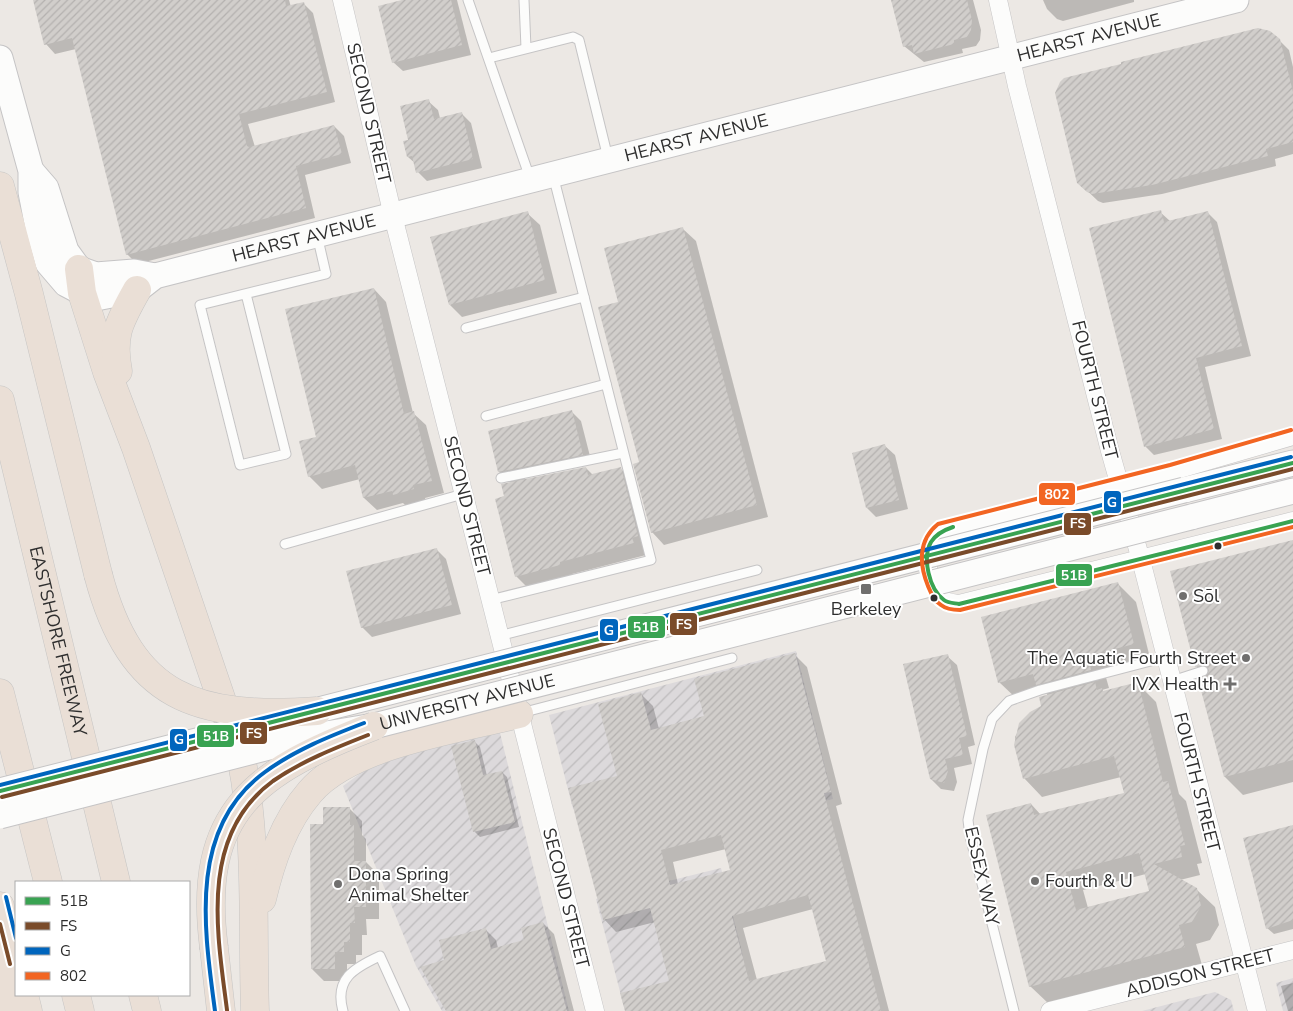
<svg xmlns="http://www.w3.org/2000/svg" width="1293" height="1011" viewBox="0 0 1293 1011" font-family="'Nunito Sans',sans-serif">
<defs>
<pattern id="industrial-furrows" width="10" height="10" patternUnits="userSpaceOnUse" patternTransform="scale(1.25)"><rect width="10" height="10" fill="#dcd9db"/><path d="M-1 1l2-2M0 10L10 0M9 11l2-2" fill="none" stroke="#bdbbbc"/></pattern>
<pattern id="building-hatch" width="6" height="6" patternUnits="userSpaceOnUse" patternTransform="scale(1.25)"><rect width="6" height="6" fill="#d1cecb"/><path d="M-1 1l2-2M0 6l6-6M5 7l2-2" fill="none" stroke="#b4b1af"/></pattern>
</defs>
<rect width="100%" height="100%" fill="#ece8e4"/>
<g fill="url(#industrial-furrows)">
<path d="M796,651L833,799L712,829L698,776L573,809L549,715Z"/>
<path d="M499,729L569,1011H442L416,966L343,786L365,770L443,741Z"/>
<path d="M721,868L743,956L724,962L737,1011H625L596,899Z"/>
<path d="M1293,978V1011H1283L1276,983Z"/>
<path d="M1215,992L1231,1000L1234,1011H1142Z"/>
</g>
<g fill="#0003" fill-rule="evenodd">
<path d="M34,0H289L291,7L303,3L313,13L335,102L248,124L255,147L334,126L344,136L351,163L305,175L315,218L137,264L127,254L76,49L55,54L46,44Z"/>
<path d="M408,0H457L471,55L403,71L393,62Z"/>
<path d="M893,0H973L981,30L980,40L976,46L962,49L963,53L924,62L904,46Z"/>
<path d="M1043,0H1134V2L1063,21L1057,19L1047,9Z"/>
<path d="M1279,40L1289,50L1293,67V154L1275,159L1276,166L1162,194L1103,203L1098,201L1078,182L1123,65Z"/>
<path d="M428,101L438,110L440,118L461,113L471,123L482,168L427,181L418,172L416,164L408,157L410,141Z"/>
<path d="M1160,212L1170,221L1208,213L1217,222L1251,356L1205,367L1222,439L1154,455L1145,446Z"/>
<path d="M527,213L540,225L557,293L462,317L450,305Z"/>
<path d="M683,229L696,241L768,517L664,545L652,532L619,303Z"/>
<path d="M374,289L386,302L413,413L426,425L444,493L425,498L426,502L407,507L403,503L377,510L364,498L360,479L322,489L309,476L317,437Z"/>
<path d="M571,411L581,421L592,464L525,478V481L586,468L593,475L620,468L633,481L646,555L572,574V578L529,589L516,576L506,497L511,483L499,472L489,431Z"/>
<path d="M885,446L895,455L908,509L876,517L867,508Z"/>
<path d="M1293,541V782L1243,795L1225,777L1207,677L1196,666Z"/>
<path d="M437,550L446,559L461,614L372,637L362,627Z"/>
<path d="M1118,584L1136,602L1151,662L1105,674L1109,688L1102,690L1104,692L1138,684L1156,702L1179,794L1186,801L1202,863L1197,864L1200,875L1180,880L1196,889L1215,907L1219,925L1210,940L1196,944L1202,965L1049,1004L1030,986L1031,804L1041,815L1125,794L1121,777L1042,797L1024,778L1015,737L1025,718L1043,706L1048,696L1046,693L1018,700L999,682ZM1146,874L1151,892L1088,908L1083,890Z"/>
<path d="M794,654L807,667L842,804L836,806L889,1011H626L670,982L655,922L616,932L604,919L619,777L641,694L653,706L659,729L705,717ZM726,849L731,871L678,884L673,862ZM813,909L827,962L757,980L743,928Z"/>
<path d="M947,656L957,665L975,745L968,747L972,764L954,768L957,782L954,791L941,789L931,779Z"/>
<path d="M474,741L480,747L487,776L502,772L507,777L519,827L480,837L474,831Z"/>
<path d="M349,808L362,821V835L366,839V862L379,875V919H366L367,935H362V955H356V964H347V981H324L312,969L324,825Z"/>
<path d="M1293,826V929L1274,934L1267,928Z"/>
<path d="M543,923L554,934L574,1011H447L445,961L486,930L496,940L498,948L525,941Z"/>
<path d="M1293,983V1011H1288L1281,986Z"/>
</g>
<g fill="url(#building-hatch)" fill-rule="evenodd">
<path d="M33,0H285L286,6L304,2L327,92L239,114L247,146L249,147L334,125L342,154L296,166L306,208L126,255L72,38L44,45Z"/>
<path d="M402,0H451L462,45L392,63L378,6Z"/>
<path d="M891,0H967L972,20L971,30L967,37L954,40V44L914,54L912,45L903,47Z"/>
<path d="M1258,28L1270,31L1280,39L1293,92V142L1266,149L1268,156L1152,185L1092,194L1087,192L1077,183L1055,93L1060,82L1064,78L1121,64V62Z"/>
<path d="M429,99L434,119L462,112L473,159L416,173L412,156L407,157L403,141L408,140L400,106Z"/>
<path d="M1161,210L1164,222L1208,211L1242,346L1196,358L1214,429L1144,447L1089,228Z"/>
<path d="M528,211L545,280L449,305L430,237Z"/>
<path d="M683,227L757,505L651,533L633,464L639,462L598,307L618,302L604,248Z"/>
<path d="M374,288L404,414L414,411L432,481L413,485L414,489L393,495L392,491L363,498L355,465L308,477L299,441L316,437L285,309Z"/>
<path d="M572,410L583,455L498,472L488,431Z"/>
<path d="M885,444L899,500L866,508L852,453Z"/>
<path d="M586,467L588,475L621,467L638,536L632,538L634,543L560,562V565L515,577L495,499L504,496L501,484Z"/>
<path d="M1293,540V760L1224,777L1198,679L1207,676L1209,670L1204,665L1195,667L1170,571Z"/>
<path d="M437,548L452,605L361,628L346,571Z"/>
<path d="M1118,582L1134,644L1088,656L1091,670L1036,685L1033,674L998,683L981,617Z"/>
<path d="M795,653L831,792L824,793L881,1011H625L620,993L669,981L650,908L603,920L568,788L617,776L598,704L641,692L651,730L704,716L694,679ZM721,835L730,870L670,885L661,850ZM808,895L826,961L749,981L732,916Z"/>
<path d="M948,654L967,736L959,738L963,755L945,759L948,771L944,783L930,779L903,664Z"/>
<path d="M1095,682L1097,690L1102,688L1103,691L1138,682L1163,782L1168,781L1185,845L1180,846L1182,857L1154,864L1197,888L1201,906L1192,922L1179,925L1185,947L1029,987L986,815L1031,803L1034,815L1124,793L1114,756L1023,779L1014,745L1019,723L1030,712L1041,706L1039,697ZM1139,853L1149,891L1076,910L1066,872Z"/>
<path d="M475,740L483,775L502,771L515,822L473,832L451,746Z"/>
<path d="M323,807H350V825H354V861H366V907H354L355,923H350V942H344V952H335V969H311L310,824H323Z"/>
<path d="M1293,825V920L1266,929L1243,838Z"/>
<path d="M543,922L567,1011H446L420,967L444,960L439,940L486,928L491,949L524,940L521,928Z"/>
</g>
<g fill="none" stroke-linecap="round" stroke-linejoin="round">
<defs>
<g id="lane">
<path d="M468,0L530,178"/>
<path d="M524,0L526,48"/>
<path d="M489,58L573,37L579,40L608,158"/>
<path d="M246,294L286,454L240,465L200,305L326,274L317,235"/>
<path d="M466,328L584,297"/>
<path d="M486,416L606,384"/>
<path d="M501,478L623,453"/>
<path d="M285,544L463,494"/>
<path d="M490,600L651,560L553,175"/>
<path d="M499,636L757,570"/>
<path d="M1172,681L1203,671"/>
<path d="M521,713L732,658"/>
<path d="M343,1011C334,979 354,968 380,956L405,1011"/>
<path d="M1014,1011L970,836L968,820L983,749L992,719L1009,701L1040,690L1166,657"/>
</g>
<g id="street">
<path d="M342,0L393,216L595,1011"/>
<path d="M998,0L1017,86L1110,451L1141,560L1257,1011"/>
<path d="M1293,436L1172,471L940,530C924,546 924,564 934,584C936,589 939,596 944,600C948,603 954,603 959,604L1293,521"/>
<path d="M1050,1011L1293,950"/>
</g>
<g id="secondary">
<path id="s1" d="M0,58L31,171V192L38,228L48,263L66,284L89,296L101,297L137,290L155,276L1236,0"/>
<path d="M33,173L46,188L66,251L79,269L96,275L134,272L155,276"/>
<path d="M1184,490L1293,463"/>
<path d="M1191,517L1293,491"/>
</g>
<g id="highway">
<path d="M0,186L29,294L98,574"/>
<path d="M79,269L82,293L107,372L136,448L241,757C258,840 252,927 255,1011"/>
<path d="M118,371C111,334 120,321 137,290"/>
<path id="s2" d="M0,400L116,882"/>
<path d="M0,693L48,882"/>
<path d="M262,899C271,861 284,822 310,792C351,744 459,729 519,714"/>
<path d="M0,906L8,977L7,1011"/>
<path d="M214,948L221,1011"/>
<path d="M24,995L28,1011"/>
<path d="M76,995L80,1011"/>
<path d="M143,995L147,1011"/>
</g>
</defs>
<use href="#lane" stroke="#c5c4c5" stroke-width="11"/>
<use href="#street" stroke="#c5c4c5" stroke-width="19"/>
<use href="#secondary" stroke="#c5c4c5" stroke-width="27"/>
<use href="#highway" stroke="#c6c5c4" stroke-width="29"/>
<use href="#lane" stroke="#fcfcfb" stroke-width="9"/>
<use href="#street" stroke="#fcfcfb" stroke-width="18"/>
<use href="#secondary" stroke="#fcfcfb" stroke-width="25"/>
<use href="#highway" stroke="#eadfd6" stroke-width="28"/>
<defs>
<g id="secondary-bridge">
<path d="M0,791L1184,490"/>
<path id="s3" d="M0,816L308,737L374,726L1191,517"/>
</g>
<g id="highway-bridge">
<path d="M98,574C131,700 197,719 317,711"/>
<path d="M214,948C196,810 257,771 374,726"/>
</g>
</defs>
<use href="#secondary-bridge" stroke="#c5c4c5" stroke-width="27" stroke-linecap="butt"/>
<use href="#highway-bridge" stroke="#c6c5c4" stroke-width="29" stroke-linecap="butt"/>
<use href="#secondary-bridge" stroke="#fcfcfb" stroke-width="25"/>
<use href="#highway-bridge" stroke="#eadfd6" stroke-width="28"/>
<defs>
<g id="bus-1">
<path d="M953,527C944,530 936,534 931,542C922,558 929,589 944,600C948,603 954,603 959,604L1293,521"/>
<path d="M0,791L1293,463"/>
</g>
<g id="bus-2">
<path d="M2,797L1293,469"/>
<path d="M0,924L10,964"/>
<path d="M227,1010C217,932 199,835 273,781C302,761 335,748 368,735"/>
</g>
<g id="bus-3">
<path d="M0,785L1291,457"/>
<path d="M6,897L16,938"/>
<path d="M215,1011C204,928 188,828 265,772C295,750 330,736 364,723"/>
</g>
<path id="bus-4" d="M1291,430L1170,465L938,524C918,540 919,564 928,586C931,593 934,601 941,605C946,609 953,610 960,610L1293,527"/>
</defs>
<use href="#bus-1" stroke="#fff" stroke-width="8"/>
<use href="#bus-2" stroke="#fff" stroke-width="8"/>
<use href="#bus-3" stroke="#fff" stroke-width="8"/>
<use href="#bus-4" stroke="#fff" stroke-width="8"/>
<use href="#bus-1" stroke="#39a352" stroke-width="4"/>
<use href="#bus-2" stroke="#7a4b2a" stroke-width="4"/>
<use href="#bus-3" stroke="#0065bd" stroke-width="4"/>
<use href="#bus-4" stroke="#f26522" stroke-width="4"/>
</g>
<g fill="#2e2e2e" stroke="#fff" stroke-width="2">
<circle cx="1218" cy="546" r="4.5"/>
<circle cx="934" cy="598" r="4.5"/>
</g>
<g fill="#706f6e" stroke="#fff" stroke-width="2">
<rect x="860" y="583" width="12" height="12" rx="2.5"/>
<circle cx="1183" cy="596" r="5"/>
<circle cx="1246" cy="658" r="5"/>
<path d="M1227.5 676.5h5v5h5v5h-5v5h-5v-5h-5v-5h5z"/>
<circle cx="1035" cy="881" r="5"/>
<circle cx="338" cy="884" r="5"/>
</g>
<g text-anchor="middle" stroke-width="4" stroke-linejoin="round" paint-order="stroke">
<g font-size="18" fill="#2e2e2e" stroke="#fff">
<text dy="6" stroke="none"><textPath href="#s1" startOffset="1300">HEARST AVENUE</textPath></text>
<text transform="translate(369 113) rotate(77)" y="6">SECOND STREET</text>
<text dy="6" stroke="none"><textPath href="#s1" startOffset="895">HEARST AVENUE</textPath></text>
<text dy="6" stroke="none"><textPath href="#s1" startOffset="490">HEARST AVENUE</textPath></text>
<text transform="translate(1095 390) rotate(76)" y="6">FOURTH STREET</text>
<text transform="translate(467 506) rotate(76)" y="6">SECOND STREET</text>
<text dy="6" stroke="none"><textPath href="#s2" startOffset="248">EASTSHORE FREEWAY</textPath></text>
<text dy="6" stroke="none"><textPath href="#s3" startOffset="481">UNIVERSITY AVENUE</textPath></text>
<text transform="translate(1197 782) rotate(76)" y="6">FOURTH STREET</text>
<text transform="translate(982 876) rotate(77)" y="6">ESSEX WAY</text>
<text transform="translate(566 898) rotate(76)" y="6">SECOND STREET</text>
<text transform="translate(1200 973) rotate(-14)" y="6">ADDISON STREET</text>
</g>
<g font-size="18" fill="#2e2e2e" stroke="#fff" text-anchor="start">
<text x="1193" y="602">Sōl</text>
<text x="866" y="615" text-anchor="middle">Berkeley</text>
<text x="1236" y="664" text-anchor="end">The Aquatic Fourth Street</text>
<text x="1219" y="690" text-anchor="end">IVX Health</text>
<text x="348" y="880">Dona Spring<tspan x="348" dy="21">Animal Shelter</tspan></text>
<text x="1045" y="887">Fourth &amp; U</text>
</g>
</g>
<g stroke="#fff" stroke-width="2">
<rect x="1038" y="482" width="38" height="24" rx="5" fill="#f26522"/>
<rect x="1103" y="490" width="19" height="24" rx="5" fill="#0065bd"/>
<rect x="1063" y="512" width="29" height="24" rx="5" fill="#7a4b2a"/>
<rect x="1055" y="563" width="38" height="24" rx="5" fill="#39a352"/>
<rect x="669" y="612" width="29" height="24" rx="5" fill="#7a4b2a"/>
<rect x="627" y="615" width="39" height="24" rx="5" fill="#39a352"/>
<rect x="599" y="618" width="20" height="24" rx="5" fill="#0065bd"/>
<rect x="239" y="721" width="29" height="24" rx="5" fill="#7a4b2a"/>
<rect x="196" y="724" width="39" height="24" rx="5" fill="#39a352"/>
<rect x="169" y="728" width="19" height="24" rx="5" fill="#0065bd"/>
</g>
<g font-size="14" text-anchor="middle" font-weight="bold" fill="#fff">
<text x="1057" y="499">802</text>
<text x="1112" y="507">G</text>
<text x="1078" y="528">FS</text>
<text x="1074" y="580">51B</text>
<text x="684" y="629">FS</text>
<text x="646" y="632">51B</text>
<text x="609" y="635">G</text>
<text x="254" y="738">FS</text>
<text x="216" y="741">51B</text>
<text x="179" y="744">G</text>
</g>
<rect x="15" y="881" width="175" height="115" fill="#ffffff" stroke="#ababab"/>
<rect x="25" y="897" width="25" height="8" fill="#39a352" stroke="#ababab"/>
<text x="60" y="906" font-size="15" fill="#2e2e2e">51B</text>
<rect x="25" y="922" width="25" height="8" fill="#7a4b2a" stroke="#ababab"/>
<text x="60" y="931" font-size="15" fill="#2e2e2e">FS</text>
<rect x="25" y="947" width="25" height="8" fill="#0065bd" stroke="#ababab"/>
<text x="60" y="956" font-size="15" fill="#2e2e2e">G</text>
<rect x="25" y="972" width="25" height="8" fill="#f26522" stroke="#ababab"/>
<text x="60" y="981" font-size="15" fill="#2e2e2e">802</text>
</svg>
